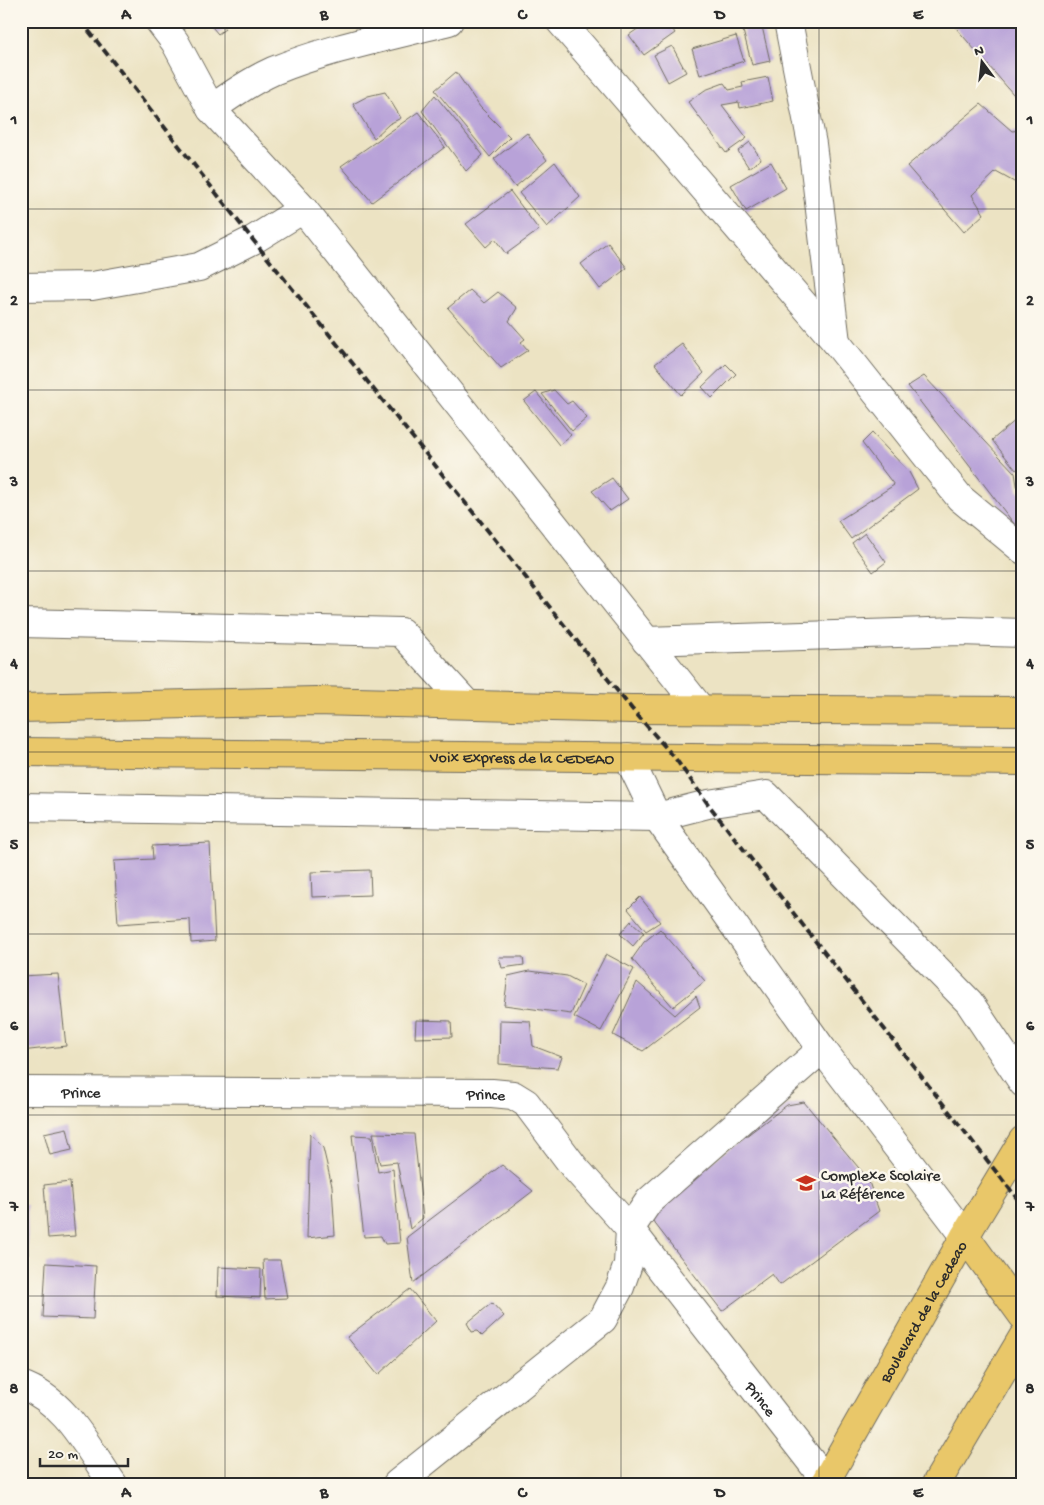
<svg xmlns="http://www.w3.org/2000/svg" width="1044" height="1505" viewBox="0 0 1044 1505" font-family="'Gochi Hand',sans-serif">
<rect width="100%" height="100%" fill="#fbf7ec"/>
<filter id="ink" filterUnits="userSpaceOnUse"><feTurbulence type="fractalNoise" baseFrequency=".02" numOctaves="2"/><feDisplacementMap in="SourceGraphic" scale="10" xChannelSelector="R" yChannelSelector="G"/><feConvolveMatrix kernelMatrix="1 2 1 2 8 2 1 2 1" color-interpolation-filters="sRGB"/></filter>
<filter id="wash" filterUnits="userSpaceOnUse"><feTurbulence type="fractalNoise" baseFrequency=".0096" numOctaves="4" result="noise"/><feDisplacementMap in="SourceGraphic" scale="20" xChannelSelector="R" yChannelSelector="G"/><feGaussianBlur stdDeviation="1.12" result="paint"/><feColorMatrix in="noise" values="0 0 0 0 0 0 0 0 0 0 0 0 0 0 0 0 0 1.4 0 .05"/><feComposite in="paint" operator="in"/></filter>
<g filter="url(#wash)">
<rect width="100%" height="100%" fill="#ece3c3"/>
<g id="blocks">
<g fill="#b8a2d8">
<path d="M207,21H219L225,29L218,34Z"/>
<path d="M649,21H667L675,33L644,55L629,35Z"/>
<path d="M950,21H1023V99L1020,102Z"/>
<path d="M761,22L770,61L752,65L742,27Z"/>
<path d="M736,36L744,61L700,75L692,49Z"/>
<path d="M672,46L686,72L668,82L654,55Z"/>
<path d="M456,72L480,107L510,137L490,157L435,90Z"/>
<path d="M768,77L773,101L740,108L739,102L722,105L747,138L726,153L688,102L705,90L724,83L729,90L743,87L742,82Z"/>
<path d="M385,92L401,118L389,124L374,138L353,104L368,96Z"/>
<path d="M435,95L483,155L466,171L422,111Z"/>
<path d="M981,104L1012,131L1021,130L1023,132V175L1016,183L996,172L972,195L984,214L964,232L907,166Z"/>
<path d="M418,112L445,147L372,202L341,166Z"/>
<path d="M527,133L547,160L515,187L494,159Z"/>
<path d="M750,142L761,159L749,168L738,151Z"/>
<path d="M555,162L580,197L547,227L519,193Z"/>
<path d="M771,162L786,188L746,211L731,185Z"/>
<path d="M510,191L539,230L506,254L495,239L486,247L466,224Z"/>
<path d="M608,243L627,268L600,289L581,264Z"/>
<path d="M470,290L484,303L498,292L517,308L509,321L525,339L521,342L528,350L501,368L448,308Z"/>
<path d="M682,344L704,373L681,395L655,364Z"/>
<path d="M726,364L736,374L712,398L702,387Z"/>
<path d="M924,376L1015,473L1018,491L1023,494V518L1015,525L908,386Z"/>
<path d="M554,390L567,404L572,401L587,418L572,431L542,394Z"/>
<path d="M536,392L571,435L559,445L524,401Z"/>
<path d="M1023,414V465L1016,470L992,440Z"/>
<path d="M872,433L909,472L918,489L851,539L838,521L894,485L862,443Z"/>
<path d="M612,478L628,499L610,511L592,491Z"/>
<path d="M865,533L886,562L873,572L852,543Z"/>
<path d="M210,843L215,941L191,943L190,919L118,924L114,861L153,859L152,846Z"/>
<path d="M370,870L371,895L312,897L311,872Z"/>
<path d="M640,897L660,922L646,931L628,909Z"/>
<path d="M631,921L644,933L633,946L620,934Z"/>
<path d="M660,929L705,981L673,1007L632,959L644,942Z"/>
<path d="M606,954L634,969L601,1031L574,1017Z"/>
<path d="M499,957H523L524,965L502,968Z"/>
<path d="M530,971L567,976L584,985L571,1014L504,1005L508,976Z"/>
<path d="M58,974L66,1046L21,1051V976Z"/>
<path d="M637,982L675,1015L696,996L700,1007L643,1051L613,1035Z"/>
<path d="M416,1020L451,1021L452,1037L415,1038Z"/>
<path d="M500,1020L530,1021L533,1046L562,1057L558,1068L499,1064Z"/>
<path d="M804,1102L868,1179L879,1211L780,1285L772,1274L722,1311L646,1212L787,1105Z"/>
<path d="M67,1128L72,1150L50,1155L44,1133Z"/>
<path d="M310,1133L323,1148L332,1186L335,1235L307,1238Z"/>
<path d="M373,1133L414,1134L423,1218L410,1229L397,1162L380,1164Z"/>
<path d="M352,1135L372,1136L378,1172L393,1169L400,1243L385,1244L381,1236L364,1237Z"/>
<path d="M502,1165L533,1191L413,1283L407,1237Z"/>
<path d="M70,1182L75,1236L48,1238L44,1185Z"/>
<path d="M21,1205H27L28,1255H21Z"/>
<path d="M263,1260H280L287,1298L265,1299Z"/>
<path d="M46,1263L96,1266L93,1319L43,1317Z"/>
<path d="M218,1267L261,1269L260,1298L217,1296Z"/>
<path d="M410,1289L436,1321L378,1375L347,1337Z"/>
<path d="M492,1303L504,1316L482,1336L477,1331L472,1332L467,1323Z"/>
</g>
</g>
</g>
<g filter="url(#ink)">
<use href="#blocks" fill-opacity="0" stroke="#6f6b60" stroke-width="1"/>
<g fill="none" stroke-linecap="round" stroke-linejoin="round">
<defs>
<g id="minor">
<path d="M159,21L175,42L211,109L303,209L700,708"/>
<path d="M560,21L836,342L960,498L1023,550"/>
<path d="M788,21L812,144L836,342"/>
<path d="M211,109C231,95 251,81 273,71C329,48 391,36 449,21"/>
<path d="M21,287L92,286L199,267L253,240L303,209"/>
<path d="M21,623L401,632L467,704"/>
<path d="M646,641L960,631L1023,633"/>
<path d="M628,757L657,817L822,1049L965,1236"/>
<path d="M21,807L657,817L708,804L766,795L969,1002L1023,1083"/>
<path id="s1" d="M21,1091L492,1093L513,1095L526,1103L574,1167L630,1229L826,1481"/>
<path d="M21,1385C65,1400 88,1448 113,1484"/>
<path d="M397,1484L603,1319L620,1287L628,1264L630,1229L649,1201L822,1049"/>
</g>
<g id="major">
<path d="M21,708L316,701L632,709L1023,711"/>
<path id="s2" d="M21,752L1023,761"/>
<path d="M965,1236L1023,1316"/>
<path id="s3" d="M824,1484L965,1236L1023,1140"/>
<path d="M936,1484L1023,1337"/>
</g>
</defs>
<use href="#minor" stroke="#6f6b60" stroke-width="30"/>
<use href="#major" stroke="#6f6b60" stroke-width="30"/>
<use href="#minor" stroke="#fff" stroke-width="28"/>
<use href="#major" stroke="#e9c769" stroke-width="28"/>
<path stroke="#2b2b2b" stroke-width="4" stroke-dasharray="8 4" stroke-linecap="butt" d="M81,21L253,240L632,709L675,758L708,804L1023,1206"/>
</g>
</g>
<path fill="none" stroke="#2b2b2b" stroke-width="1" stroke-opacity="0.55" d="M225,21V1484M423,21V1484M621,21V1484M819,21V1484M21,209H1023M21,390H1023M21,571H1023M21,752H1023M21,934H1023M21,1115H1023M21,1296H1023"/>
<defs>
<symbol id="school-bare" viewBox="-9 -9 18 18"><path d="M0-5L7-2L0 1L-7-2ZM-4 1L0 2.5L4 1V4Q0 6-4 4Z" fill="#c8321e" stroke="#fbf7ec" stroke-width="2.5" paint-order="stroke"/></symbol>
</defs>
<g fill-rule="evenodd">
<use href="#school-bare" x="792" y="1169" width="28" height="28"/>
</g>
<g text-anchor="middle" stroke-width="5" stroke-linejoin="round" paint-order="stroke">
<g font-size="16" fill="#2b2b2b" stroke="#fbf7ec">
<text dy="6" stroke="none"><textPath href="#s2" startOffset="501">Voix Express de la CEDEAO</textPath></text>
<text dy="6" stroke="none"><textPath href="#s1" startOffset="60">Prince</textPath></text>
<text dy="6" stroke="none"><textPath href="#s1" startOffset="465">Prince</textPath></text>
<text dy="6" stroke="none"><textPath href="#s3" startOffset="199">Boulevard de la Cedeao</textPath></text>
<text dy="6" stroke="none"><textPath href="#s1" startOffset="885">Prince</textPath></text>
</g>
<g font-size="16" fill="#2b2b2b" stroke="#fbf7ec" text-anchor="start">
<text x="821" y="1180">Complexe Scolaire<tspan x="821" dy="18">La Référence</tspan></text>
</g>
</g>
<rect width="1044" height="1505" fill="none" stroke="#fbf7ec" stroke-width="55"/>
<g transform="translate(982 62) rotate(345)" stroke="#fbf7ec" stroke-width="4" paint-order="stroke">
<path d="M0-4L9 19L0 12L-9 19Z" fill="#2b2b2b"/>
<text y="-8" font-size="14" font-weight="bold" text-anchor="middle" fill="#2b2b2b">N</text>
</g>
<path d="M40 1458v8h88v-8" fill="none" stroke="#2b2b2b" stroke-width="2.5"/>
<text x="48" y="1458" font-size="15" fill="#2b2b2b" stroke="#fbf7ec" stroke-width="4" paint-order="stroke">20 m</text>
<rect x="28" y="28" width="988" height="1450" fill="none" stroke="#2b2b2b" stroke-width="2"/>
<g font-size="16" text-anchor="middle" font-weight="bold" fill="#2b2b2b">
<text x="126" y="19">A</text>
<text x="324" y="19">B</text>
<text x="522" y="19">C</text>
<text x="720" y="19">D</text>
<text x="918" y="19">E</text>
<text x="14" y="124">1</text>
<text x="1030" y="124">1</text>
<text x="14" y="305">2</text>
<text x="1030" y="305">2</text>
<text x="14" y="486">3</text>
<text x="1030" y="486">3</text>
<text x="14" y="668">4</text>
<text x="1030" y="668">4</text>
<text x="14" y="849">5</text>
<text x="1030" y="849">5</text>
<text x="14" y="1030">6</text>
<text x="1030" y="1030">6</text>
<text x="14" y="1211">7</text>
<text x="1030" y="1211">7</text>
<text x="14" y="1393">8</text>
<text x="1030" y="1393">8</text>
<text x="126" y="1497">A</text>
<text x="324" y="1497">B</text>
<text x="522" y="1497">C</text>
<text x="720" y="1497">D</text>
<text x="918" y="1497">E</text>
</g>
</svg>
